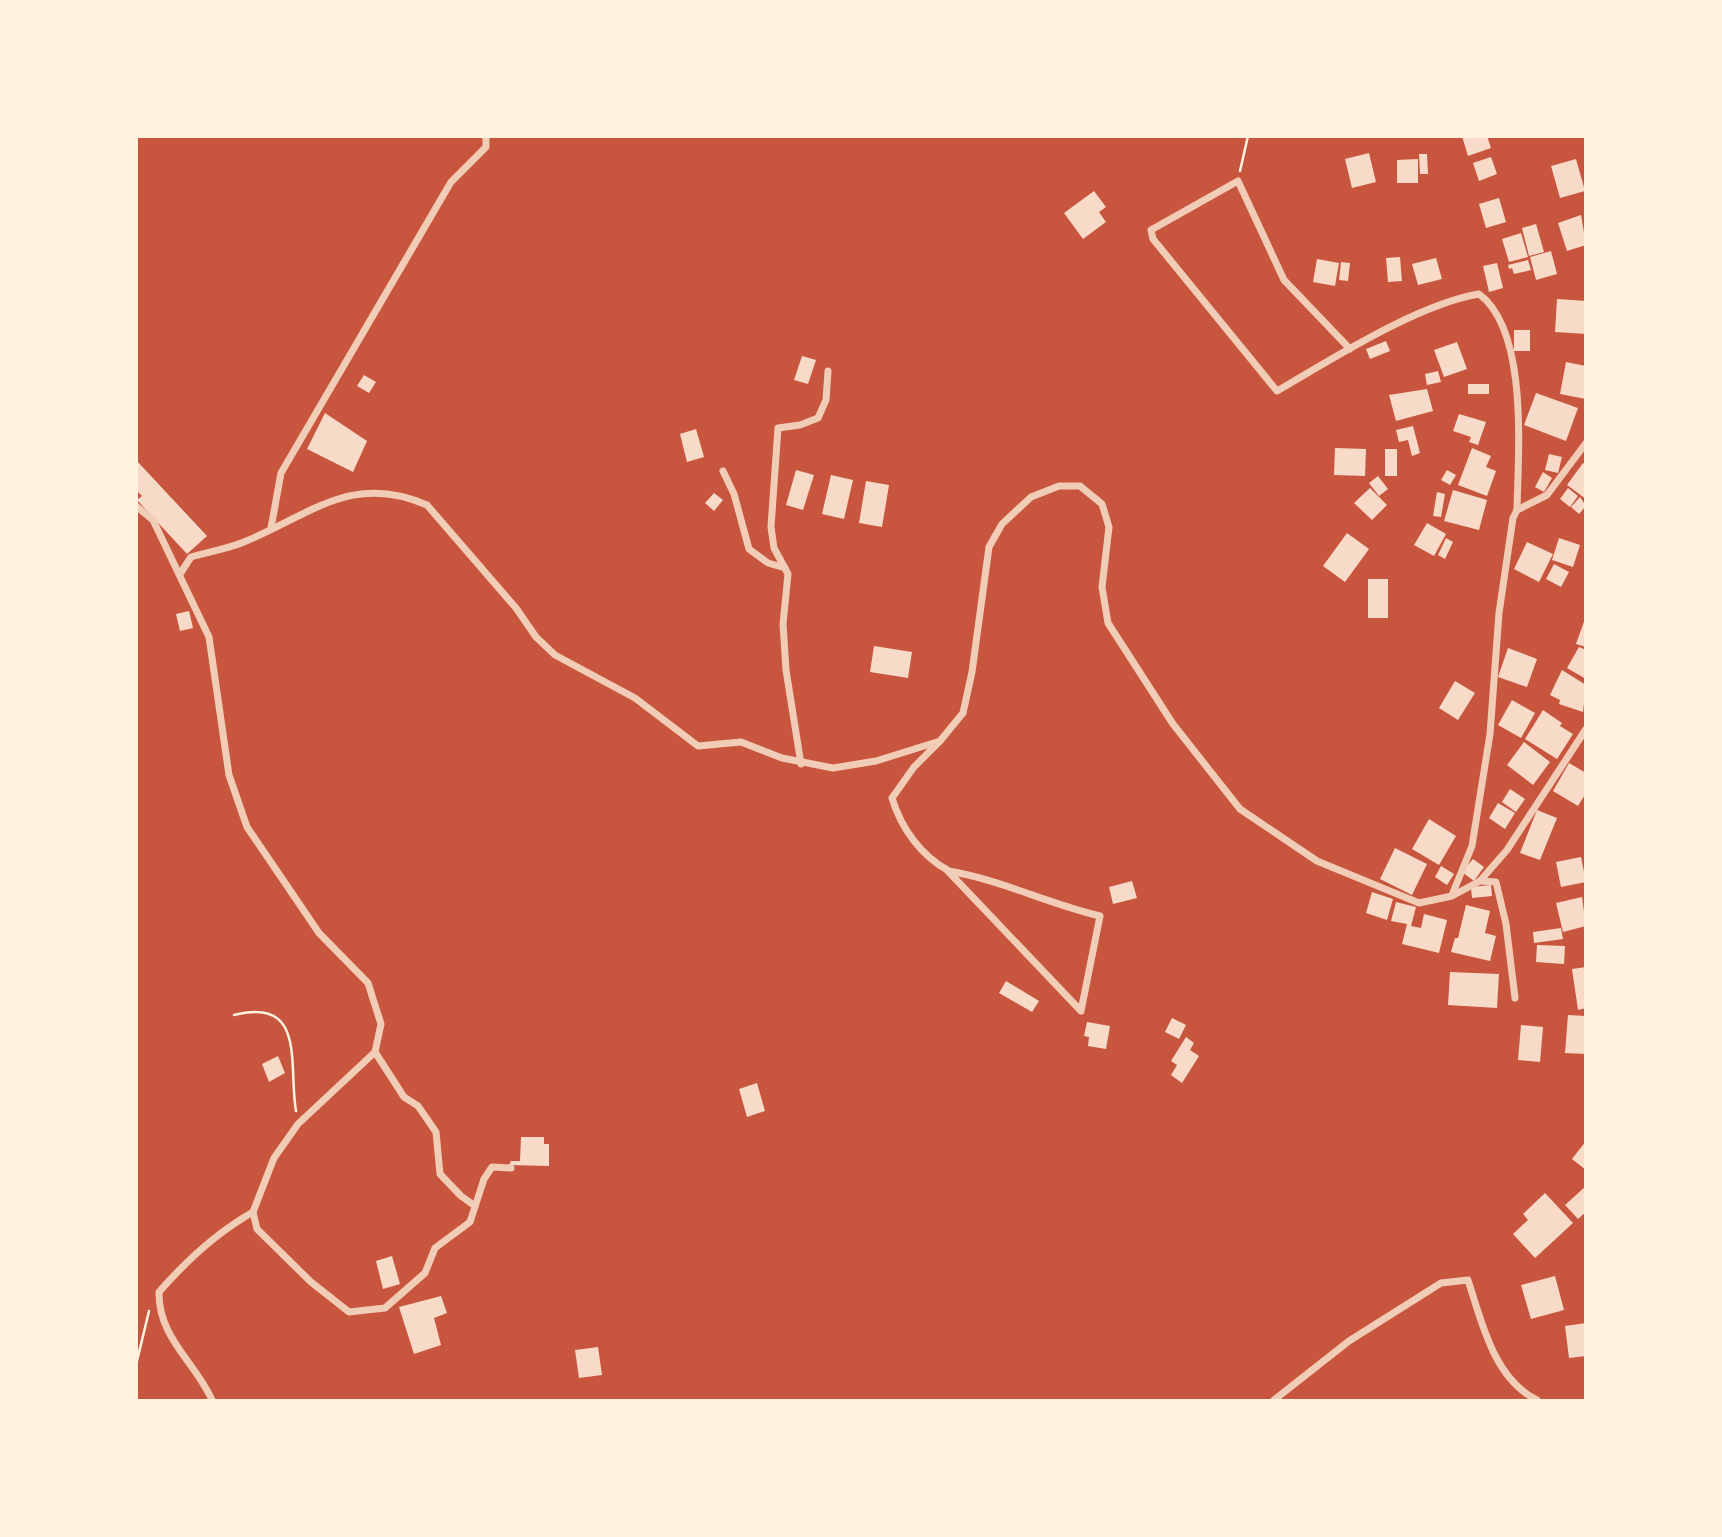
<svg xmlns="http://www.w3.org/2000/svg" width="1722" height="1537" viewBox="0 0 1722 1537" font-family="'Asap Condensed',sans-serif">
<rect width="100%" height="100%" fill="#c8553d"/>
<g fill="#f7dbc8">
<path d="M1462,136H1487L1491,148L1468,156Z"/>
<path d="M1369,153L1376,182L1352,188L1345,159Z"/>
<path d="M1419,154H1427L1428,174H1420Z"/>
<path d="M1491,157L1497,174L1479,181L1473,163Z"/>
<path d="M1418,159V183H1397V160Z"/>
<path d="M1576,159L1585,191L1560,198L1551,166Z"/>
<path d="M1094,191L1106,207L1099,212L1106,222L1083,239L1064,213Z"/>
<path d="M1499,198L1506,222L1486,228L1479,204Z"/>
<path d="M1581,215L1586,245L1567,251L1558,223Z"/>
<path d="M1536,224L1544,252L1529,256L1522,228Z"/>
<path d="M1521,233L1528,257L1509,262L1502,239Z"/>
<path d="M1551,251L1557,274L1536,280L1530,257Z"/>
<path d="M1400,257L1402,281L1388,282L1386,258Z"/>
<path d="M1436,258L1442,279L1418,285L1412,264Z"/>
<path d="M1317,259L1339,263L1335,286L1313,282Z"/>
<path d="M1528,260L1531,270L1514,274L1512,268L1509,269L1508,265Z"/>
<path d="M1341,262L1350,263L1348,281L1339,280Z"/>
<path d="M1497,263L1503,288L1489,292L1483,266Z"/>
<path d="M1557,299L1586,301V334L1555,332Z"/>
<rect x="1514" y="330" width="16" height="21"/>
<path d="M1386,341L1390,351L1370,359L1366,349Z"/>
<path d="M1457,342L1467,369L1444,377L1434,350Z"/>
<path d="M802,356L816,360L808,384L794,380Z"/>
<path d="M1566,362L1586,366V399L1560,394Z"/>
<path d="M1438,371L1441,382L1427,385L1425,374Z"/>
<path d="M364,375L376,382L369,393L357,386Z"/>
<rect x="1468" y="384" width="21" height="10"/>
<path d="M1427,389L1433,411L1396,421L1389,395Z"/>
<path d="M1536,393L1578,408L1566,441L1524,425Z"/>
<path d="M325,413L367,441L353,472L307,449Z"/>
<path d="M1459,414L1486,422L1478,445L1469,442L1471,437L1453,431Z"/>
<path d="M1413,426L1420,453L1412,456L1408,440L1399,442L1396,430Z"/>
<path d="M696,429L704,457L687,462L680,434Z"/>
<path d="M1335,448L1366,449L1365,476L1334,475Z"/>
<path d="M1472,448L1491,456L1486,467L1496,471L1487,496L1458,485Z"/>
<rect x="1385" y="449" width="12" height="27"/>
<path d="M1549,454L1562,457L1558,473L1545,470Z"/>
<path d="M136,460L207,536L187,554L137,500L142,496L136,490Z"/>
<path d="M1583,463L1586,465V499L1567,485Z"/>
<path d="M796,470L814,475L803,510L786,505Z"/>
<path d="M1447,470L1456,475L1450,485L1441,480Z"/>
<path d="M1543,472L1552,478L1544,492L1535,487Z"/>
<path d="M831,475L853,480L844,519L822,514Z"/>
<path d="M1378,476L1388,489L1379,496L1369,483Z"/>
<path d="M866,481L889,485L882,527L859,523Z"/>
<path d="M1370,488L1387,505L1372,520L1354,503Z"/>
<path d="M1568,488L1578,496L1570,507L1560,499Z"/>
<path d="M1453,490L1487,500L1479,530L1444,521Z"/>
<path d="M1437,492L1445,494L1441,517L1433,516Z"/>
<path d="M714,493L723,500L714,511L705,503Z"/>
<path d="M1580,497L1586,506L1579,514L1571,507Z"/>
<path d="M1427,523L1446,534L1434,556L1414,545Z"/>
<path d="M1347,533L1369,549L1345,582L1323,566Z"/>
<path d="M1446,538L1453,542L1445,559L1438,555Z"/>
<path d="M1559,538L1580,545L1573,567L1552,560Z"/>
<path d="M1527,542L1553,554L1539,582L1514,569Z"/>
<path d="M1554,564L1569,572L1561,587L1546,579Z"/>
<rect x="1368" y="579" width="20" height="39"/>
<path d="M189,611L193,628L180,631L176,614Z"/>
<path d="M1586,616V647L1576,644Z"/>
<path d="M874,646L912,652L908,678L870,672Z"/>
<path d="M1579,647L1586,650V679L1567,668Z"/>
<path d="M1508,648L1537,659L1527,687L1498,677Z"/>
<path d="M1562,670L1586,685L1583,712L1559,704L1560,700L1550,695Z"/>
<path d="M1455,681L1475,693L1458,720L1439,708Z"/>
<path d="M1512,700L1535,713L1521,738L1498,725Z"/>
<path d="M1543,710L1562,723L1560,726L1573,734L1557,759L1525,739Z"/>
<path d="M1524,742L1550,762L1533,785L1507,765Z"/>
<path d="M1569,763L1586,773V793L1578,806L1553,791Z"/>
<path d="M1510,789L1525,799L1516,812L1502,802Z"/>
<path d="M1498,803L1515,813L1505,829L1489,818Z"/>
<path d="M1537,810L1557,818L1540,860L1520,853Z"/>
<path d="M1429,819L1456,836L1439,865L1412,849Z"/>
<path d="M1395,848L1427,864L1412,895L1380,879Z"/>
<path d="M1581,857L1586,882L1561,887L1556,862Z"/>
<path d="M1473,859L1484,867L1474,881L1462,872Z"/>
<path d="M1441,866L1454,874L1447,885L1435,877Z"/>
<path d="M1132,881L1137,898L1113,904L1109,887Z"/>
<path d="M1491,885L1492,896L1472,898L1471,887Z"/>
<path d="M1372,892L1393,899L1387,920L1366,913Z"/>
<path d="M1582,897L1586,926L1563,932L1556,903Z"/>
<path d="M1396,902L1416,907L1411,926L1421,928L1424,914L1447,920L1439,953L1402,944L1407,924L1391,921Z"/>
<path d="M1466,905L1490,911L1485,933L1496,936L1490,961L1451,952L1455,938H1458Z"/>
<path d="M1561,928L1563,939L1534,943L1533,932Z"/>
<path d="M1537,945L1565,946L1564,964L1536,962Z"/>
<path d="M1586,967V1008L1578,1010L1572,969Z"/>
<path d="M1450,972L1499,974L1497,1008L1448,1005Z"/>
<path d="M1006,981L1039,1001L1032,1012L999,993Z"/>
<path d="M1568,1015L1586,1016V1054L1565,1053Z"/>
<path d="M1172,1018L1186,1025L1179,1039L1165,1032Z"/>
<path d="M1087,1022L1110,1026L1106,1049L1088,1046L1089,1037L1084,1036Z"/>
<path d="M1521,1025L1543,1027L1540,1062L1518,1060Z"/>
<path d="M1186,1037L1194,1043L1190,1050L1199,1056L1182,1083L1171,1075L1177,1065L1171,1061Z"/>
<path d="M278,1056L285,1073L269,1082L262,1064Z"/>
<path d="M757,1083L765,1111L747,1117L739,1089Z"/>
<path d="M521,1137H544V1144H549V1166L509,1165L511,1161H520Z"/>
<path d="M1586,1141V1170L1572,1159Z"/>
<path d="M1586,1186V1212L1578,1219L1565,1205Z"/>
<path d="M1545,1193L1573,1223L1535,1258L1513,1234L1528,1220L1523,1214Z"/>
<path d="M392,1256L400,1284L383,1289L376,1261Z"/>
<path d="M1555,1276L1564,1310L1531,1319L1521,1285Z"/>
<path d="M441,1296L447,1313L434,1318L441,1345L414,1354L399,1307Z"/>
<path d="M1586,1323V1356L1569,1358L1565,1326Z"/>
<path d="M598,1347L602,1375L579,1378L575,1350Z"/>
</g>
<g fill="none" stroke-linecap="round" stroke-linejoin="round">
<g stroke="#fff3e0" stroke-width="2.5">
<path d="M1240,171L1248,136"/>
<path d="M234,1015C307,996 288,1066 296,1111"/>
<path d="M136,1365L149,1311"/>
</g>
<g stroke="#f1ccb7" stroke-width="7">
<path d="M1350,349L1284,280L1238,181L1151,230L1153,239L1277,391C1332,359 1418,304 1479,294C1529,331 1518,454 1517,510L1513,518L1499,613L1490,734L1472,846L1452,895"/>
<path d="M723,471L734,494L749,549L768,563L785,568"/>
<path d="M136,506L153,520L209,637L229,775L247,827L319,933L368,983L381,1024L375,1052L298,1124L274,1158L253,1212L257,1229L311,1282L349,1312L385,1308L425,1273L435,1248L470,1222L484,1179L492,1167L511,1168"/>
<path d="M1517,510L1547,495L1586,443"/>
<path d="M271,528L281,473L451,182L486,147V136"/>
<path d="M180,574L191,557C208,552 227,549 244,542C310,515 352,472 427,505L516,608L536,637L555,655L635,698L698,746L741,742L782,758L833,768L876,761L940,741L963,713L972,672L989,547L1002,524L1031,497L1059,486H1080L1102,504L1109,527L1102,587L1108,623L1173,724L1240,809L1317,861L1419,903L1452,896L1480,881L1507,850L1586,729"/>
<path d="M939,742L914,767L892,798C901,828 921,856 949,871C1001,880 1049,904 1100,916L1081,1011L946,869"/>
<path d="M801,764L786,670L783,624L788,574L774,548L771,527L778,428L800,425L818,418L826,400L828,371"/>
<path d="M1480,881L1496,882L1506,924L1515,998"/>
<path d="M375,1052L404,1097L418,1106L436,1132L440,1174L461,1196L475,1206"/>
<path d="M212,1400C195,1362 158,1337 159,1292C186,1261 216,1233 253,1212"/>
<path d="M1274,1400L1349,1341L1441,1283L1468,1280C1482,1323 1494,1379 1537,1400"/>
</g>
</g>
<rect width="1722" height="1537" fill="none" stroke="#fff3e0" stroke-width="276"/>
</svg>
